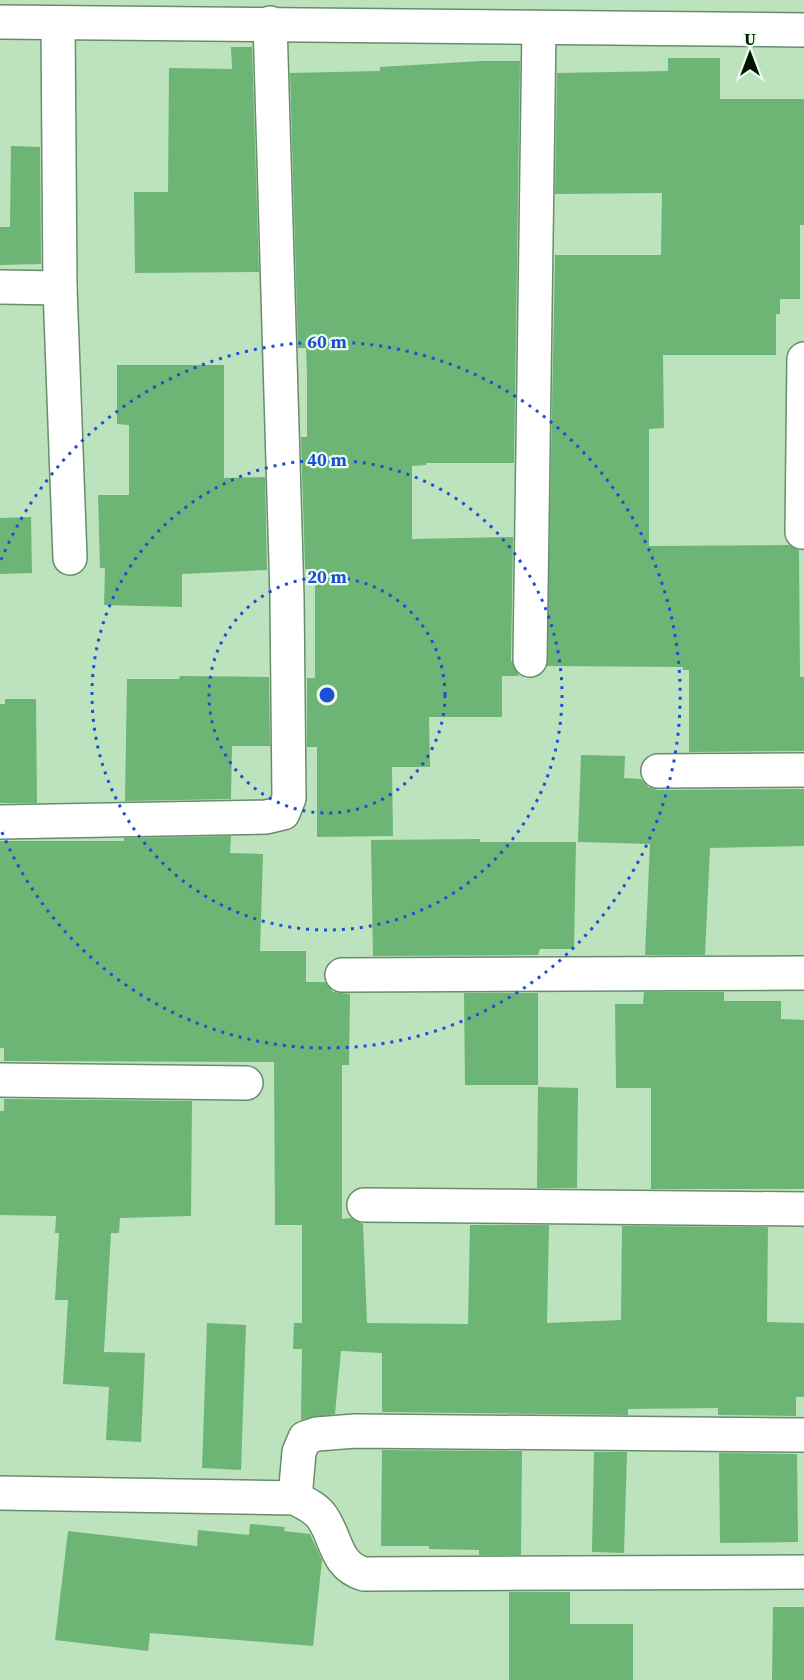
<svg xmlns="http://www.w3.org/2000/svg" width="804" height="1680" viewBox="0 0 804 1680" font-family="'Source Serif 4',serif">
<rect width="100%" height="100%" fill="#bce3bd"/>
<g fill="#6db574">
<path d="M231,47H252L259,272L135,273L134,192H168L169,68L232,69Z"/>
<path d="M668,58H720V99H804V225H800V299H780V314H776V355H663L664,428L649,429V546L789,545L799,550L800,677H804V751L689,752V670H683V667L547,666L555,255H661L662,193L555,194L557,73L668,71Z"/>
<path d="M481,61H520L514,463H426V465L412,466V539L513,537L511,660L519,676H502V717H429L430,767H392L393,836L317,837V747H307V678H315V569H305L301,437H307V376L306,348H298L290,73L380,71V67Z"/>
<path d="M11,146L40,147L41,264L0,265V227H10Z"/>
<path d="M117,365H224V478L265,477L267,570L182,574V607L104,605L105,568H100L98,495H129V425L117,424Z"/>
<path d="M31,517L32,573L0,574V518Z"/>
<path d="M180,676L269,677L270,746H232L231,799L125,801L127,679H179Z"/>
<path d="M5,699H36L37,803H0V704H5Z"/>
<path d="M581,755L625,756L624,778L641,779L648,787L658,790L804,789V846L710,848L705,955H645L650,844L578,842Z"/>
<path d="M231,836L230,853L263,854L260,951H306V982H325L333,992L350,994L349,1065H342V1219L352,1218L363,1224L367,1323L468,1324L470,1225H549L547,1323L621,1320L622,1226L768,1227L767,1322L804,1323V1397H796V1416L718,1415V1408L628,1409V1415L382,1412V1353L341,1351L335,1414L301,1420L302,1349H293L294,1323H302V1225H275L274,1062L4,1061V1048H0V841H124V838Z"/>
<path d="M480,839V842H576L574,949H540L538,955L373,956L371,840Z"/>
<path d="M644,992H724V1001H781V1019L804,1020V1189H651V1088H616L615,1004H643Z"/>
<path d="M464,993H538V1085H465Z"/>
<path d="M538,1087L578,1088L577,1188H537Z"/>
<path d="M4,1099L192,1101L191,1216L120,1218L119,1233H111L104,1352L145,1353L141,1442L106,1440L109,1387L63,1384L68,1300H55L59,1233H55L56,1216L0,1215V1111H4Z"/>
<path d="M207,1323L246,1325L241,1470L202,1468Z"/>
<path d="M382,1450L522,1451L521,1555H479V1550L429,1549V1546H381Z"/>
<path d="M594,1452H627L624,1553L592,1552Z"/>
<path d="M719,1453L797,1454L798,1542L720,1543Z"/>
<path d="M250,1524L285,1527L284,1531L310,1534L322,1560L313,1646L150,1633L148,1651L55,1640L68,1531L197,1546L198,1530L249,1535Z"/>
<path d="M509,1592H570V1624H633V1680H509Z"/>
<path d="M773,1607H804V1680H772Z"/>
</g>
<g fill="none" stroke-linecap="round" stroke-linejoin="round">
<defs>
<g id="minor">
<path d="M0,22L804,30"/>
<path d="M58,24L60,288L70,558"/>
<path d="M0,287L60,288"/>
<path d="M802,532L804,359"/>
<path d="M530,660L539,28"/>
<path d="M658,771L804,770"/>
<path d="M0,822L266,817L283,813L289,798L287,597L270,23"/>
<path d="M342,975L804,973"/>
<path d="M0,1080L246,1083"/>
<path d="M364,1205L804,1209"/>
<path d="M0,1493L295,1498C304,1503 315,1507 322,1517C337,1538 335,1566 364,1574L804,1572"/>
<path d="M295,1498L299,1452L305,1438L317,1434L355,1431L804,1435"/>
</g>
</defs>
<use href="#minor" stroke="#688d6b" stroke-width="36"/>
<use href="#minor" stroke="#fff" stroke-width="33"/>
</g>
<g fill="none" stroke="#1d4ed8" stroke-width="3" stroke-dasharray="3 6">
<circle cx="327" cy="695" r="118"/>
<circle cx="327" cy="695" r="235"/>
<path d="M1 560A353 353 0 1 1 1 830"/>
</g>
<circle cx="327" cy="695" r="9" fill="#1d4ed8" stroke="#eafeeb" stroke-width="3"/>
<g font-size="18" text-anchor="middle" font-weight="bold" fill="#1d4ed8" stroke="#eafeeb" stroke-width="4.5" stroke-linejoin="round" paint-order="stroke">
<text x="327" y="348">60 m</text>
<text x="327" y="466">40 m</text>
<text x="327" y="583">20 m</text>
</g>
<g transform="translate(750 54)" stroke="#eafeeb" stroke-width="4.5" paint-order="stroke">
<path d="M0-4.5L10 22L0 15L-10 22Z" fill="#051306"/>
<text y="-9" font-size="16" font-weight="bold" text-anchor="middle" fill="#051306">U</text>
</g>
</svg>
